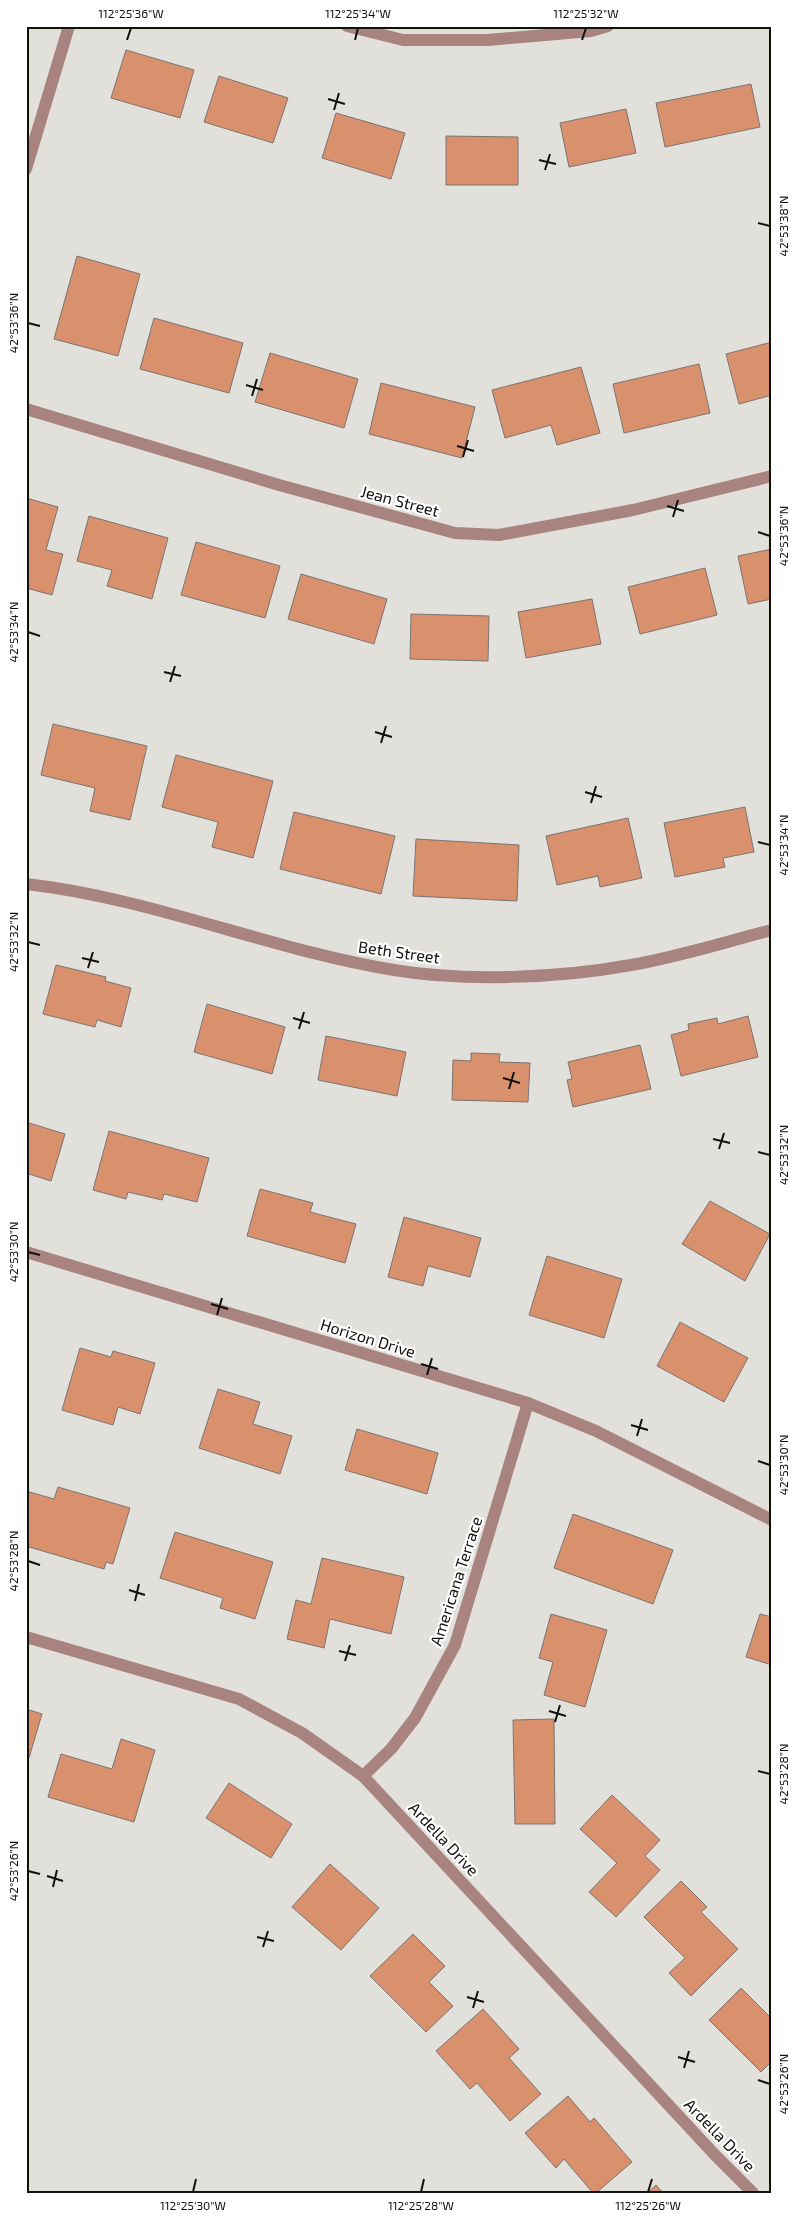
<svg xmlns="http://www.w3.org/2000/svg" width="798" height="2219" viewBox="0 0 798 2219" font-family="'Exo 2',sans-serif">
<rect width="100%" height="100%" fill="#e2e0da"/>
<g fill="#d9906d" stroke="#7b7471">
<path d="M126,50L194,70L180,118L111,98Z"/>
<path d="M219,76L288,98L273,143L204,122Z"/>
<path d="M751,84L760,127L665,147L656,103Z"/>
<path d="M626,109L636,153L569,167L560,123Z"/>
<path d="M336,113L405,133L391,179L322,158Z"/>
<path d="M446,136L518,137V185H446Z"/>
<path d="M77,256L140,274L118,356L54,339Z"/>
<path d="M154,318L243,343L229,393L140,369Z"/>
<path d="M772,342V395L739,404L726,354Z"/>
<path d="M270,353L358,379L344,428L255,402Z"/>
<path d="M699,364L710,413L624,433L613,384Z"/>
<path d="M581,367L600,433L557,445L551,425L505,438L492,390Z"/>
<path d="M381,383L475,407L462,458L369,434Z"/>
<path d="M26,498L58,507L46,550L63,554L52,595L26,588Z"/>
<path d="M89,516L168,538L152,599L107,586L112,570L77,561Z"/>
<path d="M196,542L280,566L265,618L181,595Z"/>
<path d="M772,549V599L748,604L738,556Z"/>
<path d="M705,568L717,615L640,634L628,587Z"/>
<path d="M301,574L387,599L374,644L288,619Z"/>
<path d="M592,599L601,644L526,658L518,612Z"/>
<path d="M411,614L489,616L488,661L410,659Z"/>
<path d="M53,724L147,746L130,820L90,811L95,788L41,775Z"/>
<path d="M176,755L273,781L253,858L212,847L218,822L162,807Z"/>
<path d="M745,807L754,852L723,858L725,867L675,877L664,823Z"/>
<path d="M294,812L395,836L381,894L280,869Z"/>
<path d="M628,818L642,878L600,887L598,876L557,885L546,836Z"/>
<path d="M416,839L519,845L517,901L413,896Z"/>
<path d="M56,965L106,977L105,981L131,988L121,1027L97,1020L95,1027L43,1014Z"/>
<path d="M207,1004L285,1027L272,1074L194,1052Z"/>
<path d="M748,1016L758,1057L681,1076L671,1035L689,1030L688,1024L717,1018L718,1024Z"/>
<path d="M326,1036L406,1052L397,1096L318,1080Z"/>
<path d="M640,1045L651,1089L573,1107L567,1080L572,1079L568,1062Z"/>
<path d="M471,1053L500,1054L499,1062L530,1063L528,1102L452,1100L453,1060L471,1061Z"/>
<path d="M26,1122L65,1134L51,1181L26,1173Z"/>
<path d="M109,1131L209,1158L197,1202L164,1194L162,1200L128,1192L126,1199L93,1190Z"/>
<path d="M260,1189L313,1203L310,1212L356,1224L345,1263L247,1236Z"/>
<path d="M710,1201L770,1234L745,1281L682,1244Z"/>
<path d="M404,1217L481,1238L470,1277L428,1266L423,1286L388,1277Z"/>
<path d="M547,1256L622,1279L604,1338L529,1315Z"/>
<path d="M680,1322L748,1358L724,1402L657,1366Z"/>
<path d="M80,1348L111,1357L113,1351L155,1363L140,1414L118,1407L113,1425L62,1410Z"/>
<path d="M218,1389L260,1402L253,1424L292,1436L280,1474L199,1448Z"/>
<path d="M357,1429L438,1453L427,1494L345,1470Z"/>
<path d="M58,1487L130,1508L113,1564L106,1562L104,1569L29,1547L26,1555V1491L54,1499Z"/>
<path d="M573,1514L673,1550L653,1604L554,1568Z"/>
<path d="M175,1532L273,1562L255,1619L220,1608L223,1598L160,1578Z"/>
<path d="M322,1558L404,1577L391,1634L330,1619L324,1648L287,1639L296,1600L311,1604Z"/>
<path d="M551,1614L607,1630L585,1707L544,1695L553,1662L539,1658Z"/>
<path d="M760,1614L772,1617V1665L746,1657Z"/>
<path d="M26,1709L42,1714L29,1758H26Z"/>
<path d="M554,1719L555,1824H515L513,1720Z"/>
<path d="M121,1739L155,1750L134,1822L48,1797L61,1754L112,1769Z"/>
<path d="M229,1783L292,1824L271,1858L206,1818Z"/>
<path d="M612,1795L660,1840L645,1856L660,1870L616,1917L589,1892L617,1863L580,1829Z"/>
<path d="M330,1864L379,1908L341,1950L292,1907Z"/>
<path d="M681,1881L707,1907L701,1912L738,1949L691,1996L669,1973L685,1958L644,1917Z"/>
<path d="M413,1934L445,1966L429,1982L453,2006L426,2032L370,1976Z"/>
<path d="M741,1988L772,2019V2061L761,2072L709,2020Z"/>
<path d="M483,2009L519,2049L509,2058L541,2094L510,2121L477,2083L470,2089L436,2051Z"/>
<path d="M568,2096L590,2122L594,2118L632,2162L596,2193H593L564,2159L556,2168L525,2133Z"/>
<path d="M656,2185L663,2193H647Z"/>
</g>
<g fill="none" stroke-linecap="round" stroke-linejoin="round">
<g stroke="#a8837f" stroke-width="12">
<path d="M347,26L403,40H488L591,31L608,26"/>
<path d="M26,169L69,26"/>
<path d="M26,409L279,485L455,533L499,535L633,510L772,476"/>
<path d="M26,884C152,898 270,950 394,970C465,982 560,978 631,965C678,957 725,942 772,930"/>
<path d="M26,1252L528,1403L596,1431L772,1520"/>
<path d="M26,1637L239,1699L302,1733L363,1776L715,2155L753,2193"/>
<path d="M363,1776L391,1749L415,1718L455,1645L528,1403"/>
</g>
</g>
<path fill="none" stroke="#11110e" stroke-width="2" d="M127,40L131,28M355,40L358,28M582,40L586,28M328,99L345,104M334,110L339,93M539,160L556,164M545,170L550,154M758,223L770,226M28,323L40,326M246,385L263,390M252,396L257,379M457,446L474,451M463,457L468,440M667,506L684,511M673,517L678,500M758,532L770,536M28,632L40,636M164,672L181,676M170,682L175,666M375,732L392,737M381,743L386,726M585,792L602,797M591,803L596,786M758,842L770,845M28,942L40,945M82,958L99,962M88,968L93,952M293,1018L310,1023M299,1029L304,1012M503,1078L520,1083M509,1089L514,1072M713,1139L730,1143M719,1149L724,1133M758,1152L770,1155M28,1252L40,1255M211,1304L228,1309M217,1315L222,1298M421,1364L438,1369M427,1375L432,1358M631,1425L648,1430M637,1436L642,1419M758,1461L770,1465M28,1561L40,1565M129,1590L145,1595M135,1601L139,1584M339,1651L356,1655M345,1661L350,1645M549,1711L566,1716M555,1722L560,1705M758,1771L770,1774M28,1871L40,1874M47,1876L63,1881M53,1887L57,1870M257,1937L274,1941M263,1947L268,1931M467,1997L484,2002M473,2008L478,1991M678,2057L695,2062M684,2068L689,2051M758,2080L770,2084M193,2192L196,2179M421,2192L424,2179M648,2192L652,2179"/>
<g text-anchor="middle" stroke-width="4.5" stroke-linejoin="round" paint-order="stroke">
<g font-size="16" fill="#11110e" stroke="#fff">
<text transform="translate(400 501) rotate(15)" y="6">Jean Street</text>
<text transform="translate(399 952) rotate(8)" y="6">Beth Street</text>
<text transform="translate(368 1338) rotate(17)" y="6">Horizon Drive</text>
<text transform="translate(456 1581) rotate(-72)" y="6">Americana Terrace</text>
<text transform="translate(444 1839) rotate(47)" y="6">Ardella Drive</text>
<text transform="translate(720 2135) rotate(46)" y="6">Ardella Drive</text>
</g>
</g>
<rect width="798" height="2219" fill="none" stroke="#ffffff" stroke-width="55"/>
<rect x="28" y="28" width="742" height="2164" fill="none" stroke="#11110e" stroke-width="2"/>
<g font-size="12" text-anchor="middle" fill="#11110e">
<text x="131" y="18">112°25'36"W</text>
<text x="358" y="18">112°25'34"W</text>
<text x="586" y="18">112°25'32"W</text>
<text transform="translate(784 226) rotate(-90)" y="4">42°53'38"N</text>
<text transform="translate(14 323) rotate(-90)" y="4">42°53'36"N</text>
<text transform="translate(784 536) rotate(-90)" y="4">42°53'36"N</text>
<text transform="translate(14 632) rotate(-90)" y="4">42°53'34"N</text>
<text transform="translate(784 845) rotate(-90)" y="4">42°53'34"N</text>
<text transform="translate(14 942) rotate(-90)" y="4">42°53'32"N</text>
<text transform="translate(784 1155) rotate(-90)" y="4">42°53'32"N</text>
<text transform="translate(14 1252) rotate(-90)" y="4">42°53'30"N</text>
<text transform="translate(784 1465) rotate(-90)" y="4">42°53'30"N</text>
<text transform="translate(14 1561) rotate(-90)" y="4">42°53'28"N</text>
<text transform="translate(784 1774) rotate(-90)" y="4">42°53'28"N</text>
<text transform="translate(14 1871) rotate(-90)" y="4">42°53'26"N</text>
<text transform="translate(784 2084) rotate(-90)" y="4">42°53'26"N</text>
<text x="193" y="2210">112°25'30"W</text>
<text x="421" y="2210">112°25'28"W</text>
<text x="648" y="2210">112°25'26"W</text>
</g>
</svg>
